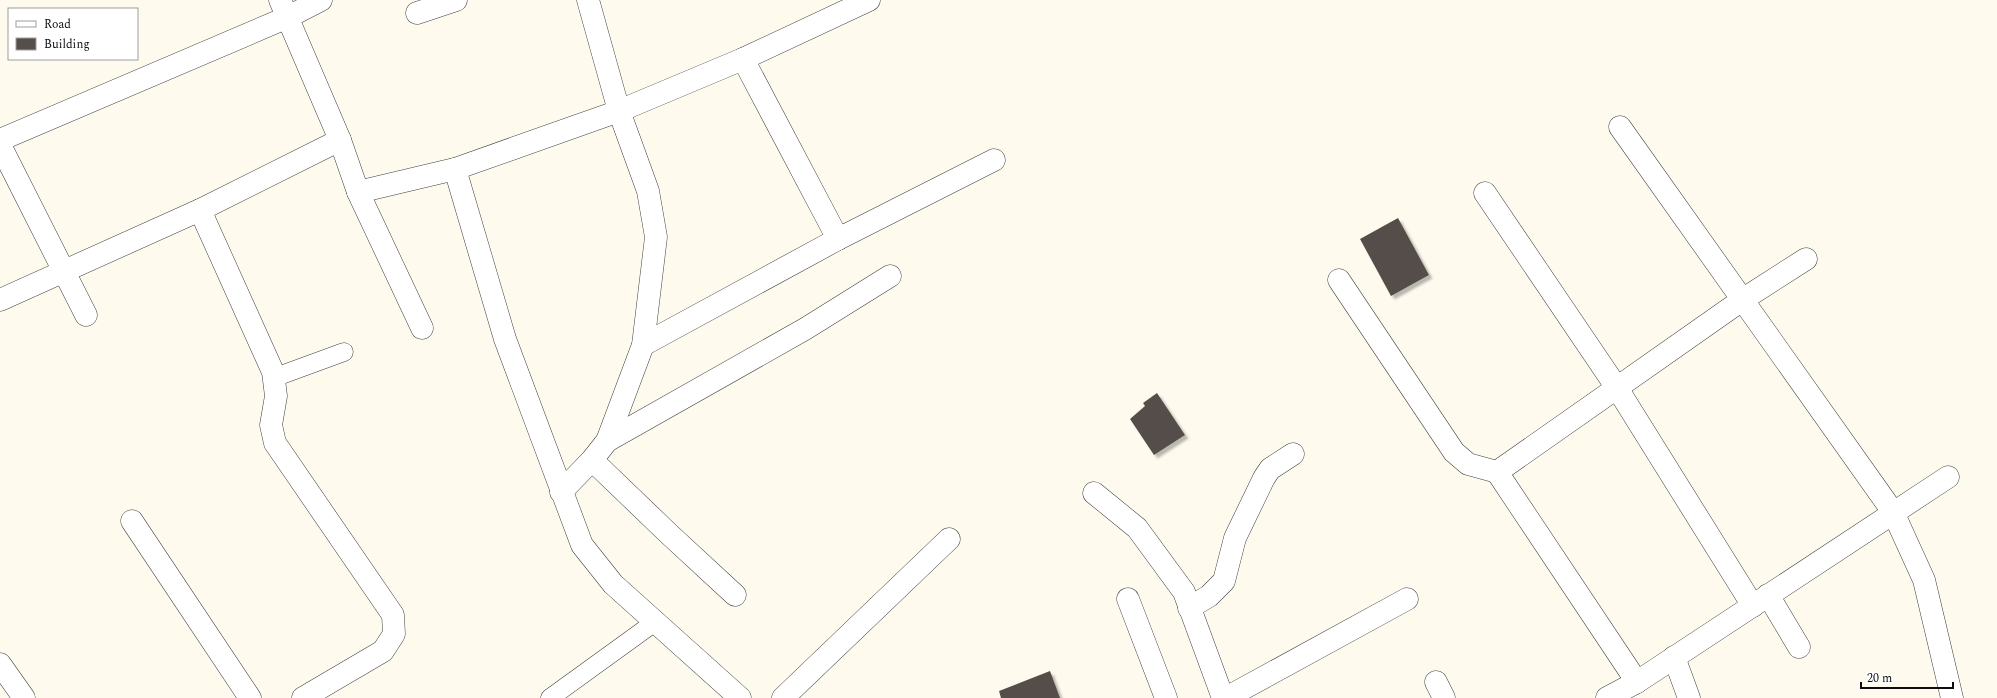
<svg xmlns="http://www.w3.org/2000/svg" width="1997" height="698" viewBox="0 0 1997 698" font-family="Spectral,serif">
<defs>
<filter id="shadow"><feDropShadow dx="3.5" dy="3.5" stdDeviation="1" flood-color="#0004"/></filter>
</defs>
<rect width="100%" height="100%" fill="#fefbee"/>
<g fill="#554e4a" filter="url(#shadow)">
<path d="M1398,218L1429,275L1391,296L1360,239Z"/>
<path d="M1157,393L1185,435L1154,455L1130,419L1145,406L1143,403Z"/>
<path d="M1050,671L1060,698H1001L999,691Z"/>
</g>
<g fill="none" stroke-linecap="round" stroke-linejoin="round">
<defs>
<g id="service">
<path d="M273,378L344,352"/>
<path d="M550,698L655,622"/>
</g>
<g id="minor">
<path d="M280,0L340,140L358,192L422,328"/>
<path d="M417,13L456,0"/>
<path d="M743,59L838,239"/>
<path d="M1620,127L1893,512L1924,580L1952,698"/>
<path d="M0,140L288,17L321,0"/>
<path d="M0,145L86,315"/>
<path d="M455,169L505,339L582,545L613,584L740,698"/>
<path d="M358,192L455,169L619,111L743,59L869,0"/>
<path d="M1485,193L1617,388L1753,606"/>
<path d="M200,210L273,372L276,396L271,425L275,443L393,615L394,634L383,651L303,698"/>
<path d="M1339,280L1454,452L1468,464L1497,472L1742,300L1806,259"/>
<path d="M0,300L200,210L340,140"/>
<path d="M643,345L838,239L994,160"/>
<path d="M607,441L805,329L890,276"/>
<path d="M592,460L669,534L735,595"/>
<path d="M1497,472L1637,682"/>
<path d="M561,492L592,460L607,441L643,345L656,237L648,191L619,111L588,0"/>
<path d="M1094,493L1137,528L1184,592L1223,698"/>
<path d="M132,521L250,698"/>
<path d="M1768,595L1799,647"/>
<path d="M1128,599L1166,698"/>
<path d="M1189,608L1209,596L1224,581L1235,538L1264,478L1270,469L1293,454"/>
<path d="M1674,657L1689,698"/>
<path d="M0,664L24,698"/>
<path d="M1436,682L1444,698"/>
<path d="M783,698L949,539"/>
<path d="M1226,698L1407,599"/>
<path d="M1607,698L1637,682L1948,477"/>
</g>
</defs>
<use href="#service" stroke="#404040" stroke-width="19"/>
<use href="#minor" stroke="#404040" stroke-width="23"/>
<use href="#service" stroke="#fff" stroke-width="18"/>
<use href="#minor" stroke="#fff" stroke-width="22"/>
</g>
<rect x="8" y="8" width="130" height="52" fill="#ffffff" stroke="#9e9e9e"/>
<rect x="16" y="21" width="20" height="6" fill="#ffffff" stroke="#9e9e9e"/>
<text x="44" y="28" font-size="12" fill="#0d0d0d">Road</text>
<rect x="16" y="38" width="20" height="12" fill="#554e4a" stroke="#9e9e9e"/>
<text x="44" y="48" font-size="12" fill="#0d0d0d">Building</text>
<path d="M1861 682v6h92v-6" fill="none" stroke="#0d0d0d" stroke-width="2"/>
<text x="1867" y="682" font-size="12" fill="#0d0d0d" stroke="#ffffff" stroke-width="3" paint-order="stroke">20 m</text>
</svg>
